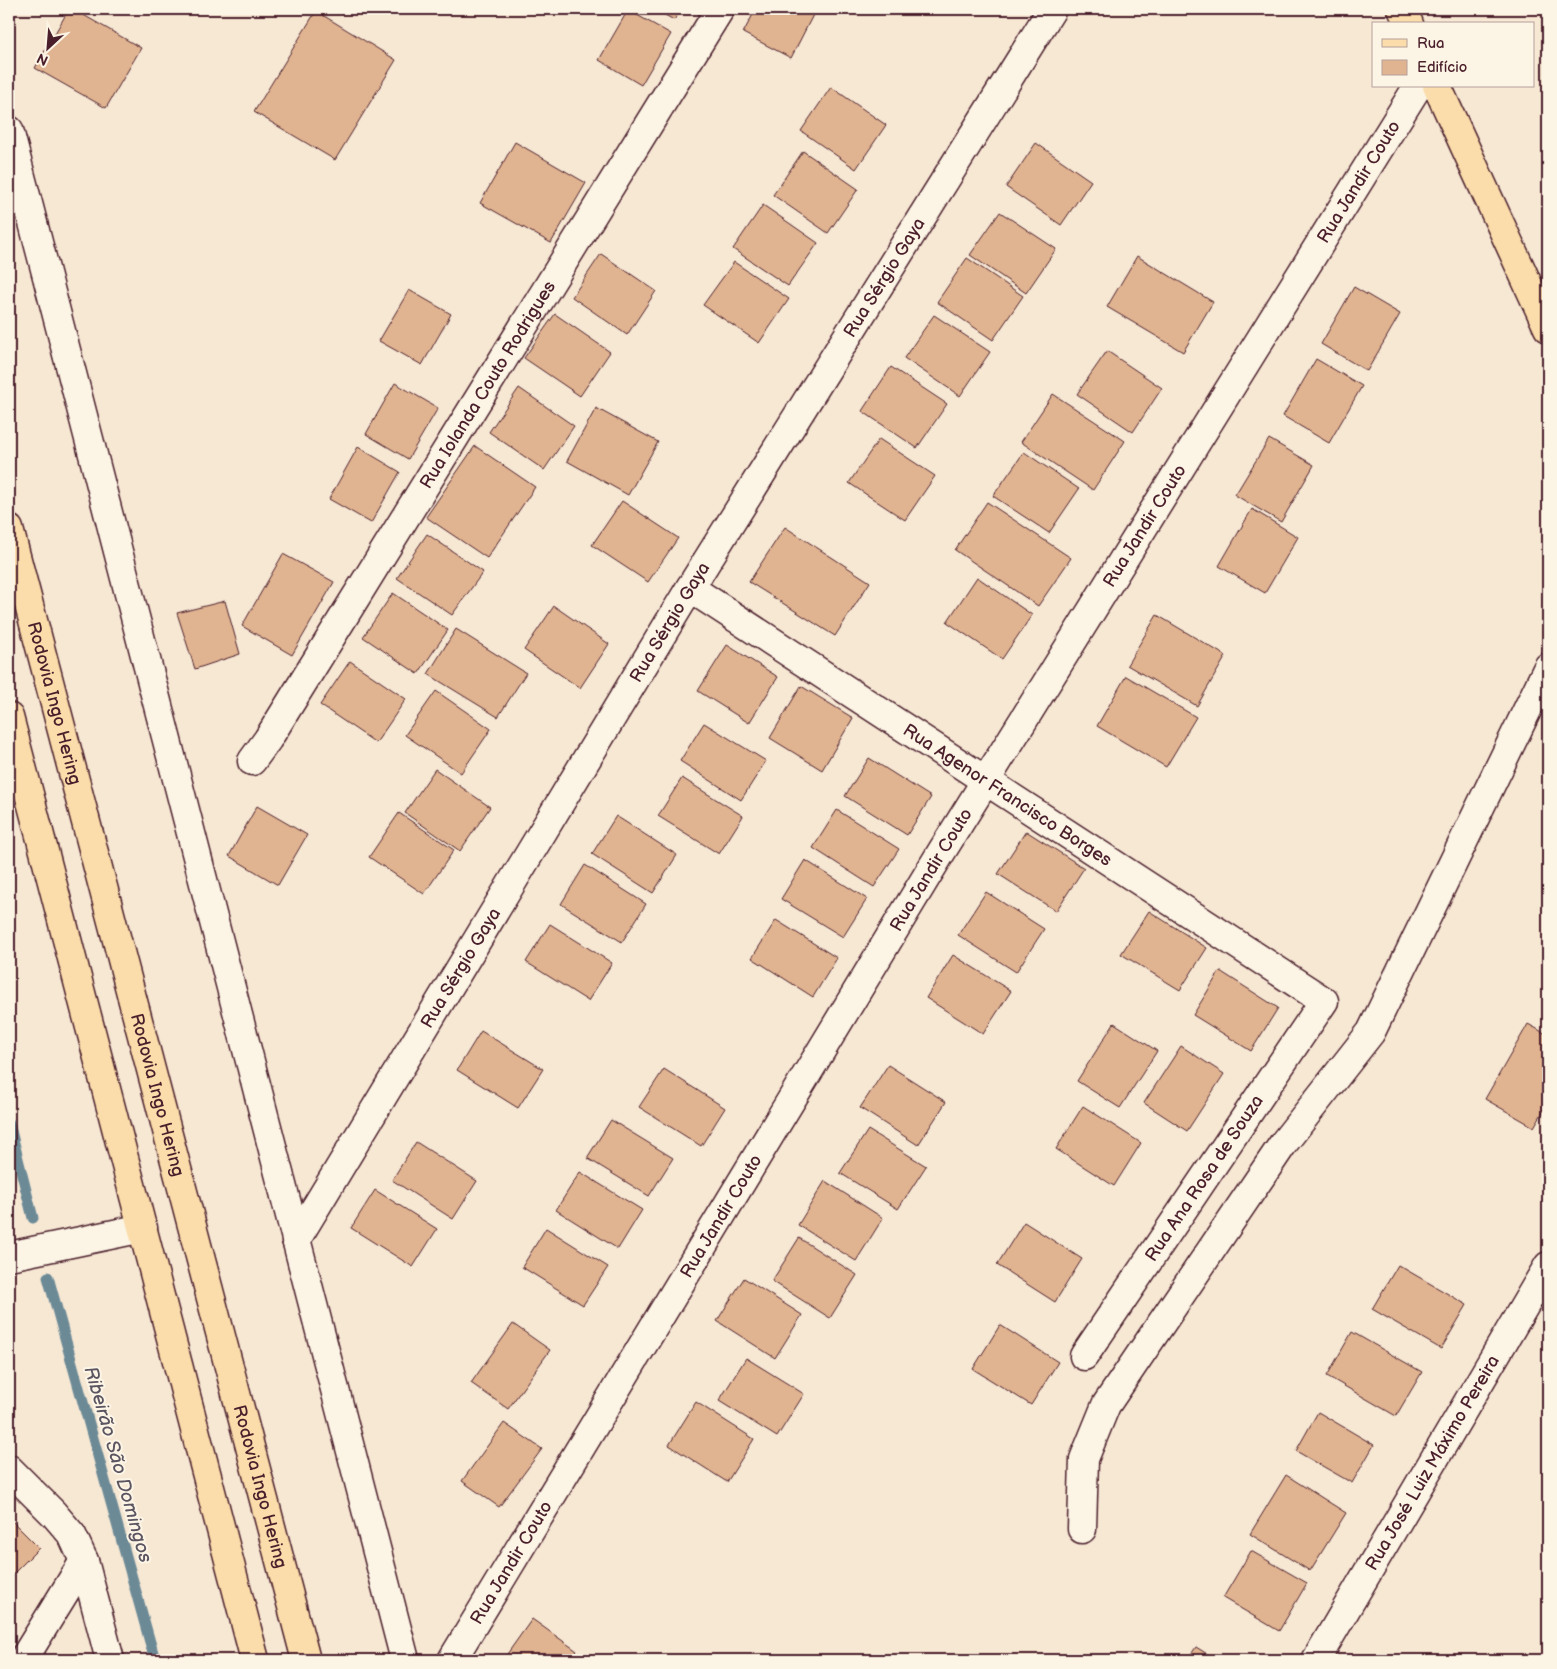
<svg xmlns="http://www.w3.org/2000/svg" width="1557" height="1669" viewBox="0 0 1557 1669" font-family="'Balsamiq Sans',sans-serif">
<rect width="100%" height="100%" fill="#f7e8d4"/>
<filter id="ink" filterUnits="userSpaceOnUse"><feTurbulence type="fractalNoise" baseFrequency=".02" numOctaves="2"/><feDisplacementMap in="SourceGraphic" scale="10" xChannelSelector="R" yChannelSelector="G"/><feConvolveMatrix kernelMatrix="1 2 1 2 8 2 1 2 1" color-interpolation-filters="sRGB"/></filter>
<g filter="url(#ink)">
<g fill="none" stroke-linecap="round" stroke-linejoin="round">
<g stroke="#6c8a96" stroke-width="11">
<path d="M9,1123L33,1218"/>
<path d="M48,1277L155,1660"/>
</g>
</g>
<g fill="#e1b491" stroke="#4a1f2b">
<path d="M69,9H73L141,48L106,108L35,68Z"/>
<path d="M654,9H681L674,20Z"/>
<path d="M756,9H816L791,58L743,33Z"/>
<path d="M628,10L671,34L641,85L599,60Z"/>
<path d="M316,11L396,60L335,160L254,112Z"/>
<path d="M831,87L886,125L856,169L801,131Z"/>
<path d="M515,142L586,183L551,243L480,203Z"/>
<path d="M1036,143L1091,181L1061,225L1006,187Z"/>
<path d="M803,151L858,189L828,233L773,195Z"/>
<path d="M763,205L818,243L788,286L733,249Z"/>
<path d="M1000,212L1056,249L1026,293L970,255Z"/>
<path d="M601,254L656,291L627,335L572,297Z"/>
<path d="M1137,256L1213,302L1183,352L1107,307Z"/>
<path d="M967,258L1023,296L993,340L937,302Z"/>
<path d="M734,262L789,299L759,343L703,305Z"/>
<path d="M1354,287L1400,314L1367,371L1321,344Z"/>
<path d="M409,290L451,314L422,365L379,341Z"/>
<path d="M555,314L610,352L580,396L524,358Z"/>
<path d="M934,315L990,352L960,396L904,358Z"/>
<path d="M1107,351L1162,388L1133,432L1077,394Z"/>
<path d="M1316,359L1362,386L1329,443L1283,416Z"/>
<path d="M891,367L947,404L917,448L862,411Z"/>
<path d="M395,383L438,408L408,459L366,434Z"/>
<path d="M519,388L574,426L544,470L489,432Z"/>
<path d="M1053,394L1125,441L1093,490L1021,442Z"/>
<path d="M596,408L658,442L628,495L567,461Z"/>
<path d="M879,439L935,476L905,520L849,483Z"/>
<path d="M1269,439L1314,465L1281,522L1235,495Z"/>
<path d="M475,446L535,487L487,558L426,517Z"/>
<path d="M358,447L400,472L371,523L329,499Z"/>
<path d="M1024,452L1079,489L1049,533L993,496Z"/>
<path d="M622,501L678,538L648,582L592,545Z"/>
<path d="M987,502L1071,558L1038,606L955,550Z"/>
<path d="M1252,509L1298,537L1265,593L1219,566Z"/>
<path d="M785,527L870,582L835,636L749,582Z"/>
<path d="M427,534L483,572L452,615L397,578Z"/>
<path d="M283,554L334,582L292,655L242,626Z"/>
<path d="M977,577L1032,615L1002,659L947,622Z"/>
<path d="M393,593L448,630L418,674L363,637Z"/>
<path d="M225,601L240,654L195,669L177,613Z"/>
<path d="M554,606L609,644L580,688L524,650Z"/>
<path d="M1157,615L1226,656L1197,706L1127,665Z"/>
<path d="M456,629L526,673L498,717L428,674Z"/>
<path d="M727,645L778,677L749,723L698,691Z"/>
<path d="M350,661L406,699L376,743L320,705Z"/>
<path d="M1126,676L1196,717L1166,767L1097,726Z"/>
<path d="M801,686L853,718L822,770L770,738Z"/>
<path d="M436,691L491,729L461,773L405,735Z"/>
<path d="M704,723L766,761L741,800L680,761Z"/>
<path d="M869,758L931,797L907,835L845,796Z"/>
<path d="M435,769L490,807L460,851L405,813Z"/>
<path d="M682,778L743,816L719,854L658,816Z"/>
<path d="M257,806L307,835L278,885L229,856Z"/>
<path d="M837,810L899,849L874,887L813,848Z"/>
<path d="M399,813L454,850L424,894L369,857Z"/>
<path d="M616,816L677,855L653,893L592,854Z"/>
<path d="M1026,831L1084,868L1056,911L998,874Z"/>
<path d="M805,860L867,899L843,937L781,899Z"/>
<path d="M585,865L646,904L622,942L561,904Z"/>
<path d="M986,892L1044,929L1016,972L958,935Z"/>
<path d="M1149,911L1207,948L1180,990L1121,954Z"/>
<path d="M776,920L837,958L813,997L752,958Z"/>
<path d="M550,924L612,963L588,1001L526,962Z"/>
<path d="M953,955L1011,991L983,1034L926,998Z"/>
<path d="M1220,971L1278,1008L1251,1051L1193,1015Z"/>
<path d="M1114,1023L1157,1051L1120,1108L1077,1081Z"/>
<path d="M1528,1024L1548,1035V1103L1534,1127L1485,1099Z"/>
<path d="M481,1031L543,1069L518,1108L457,1070Z"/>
<path d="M1181,1046L1224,1074L1187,1131L1144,1103Z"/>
<path d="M888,1065L946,1102L918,1145L860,1108Z"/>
<path d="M664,1069L725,1108L701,1146L639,1107Z"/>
<path d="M1083,1106L1141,1143L1114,1186L1056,1149Z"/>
<path d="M611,1120L673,1158L649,1196L587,1158Z"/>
<path d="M868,1130L926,1166L898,1209L840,1173Z"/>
<path d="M416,1142L477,1181L453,1219L392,1180Z"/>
<path d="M580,1172L642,1210L618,1249L556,1210Z"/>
<path d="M825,1181L883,1218L856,1261L798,1225Z"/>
<path d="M375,1190L437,1229L413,1267L351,1228Z"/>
<path d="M1024,1222L1082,1259L1055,1302L997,1265Z"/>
<path d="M546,1228L608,1267L583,1305L522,1267Z"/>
<path d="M799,1238L857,1275L830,1318L772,1281Z"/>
<path d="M1398,1265L1467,1305L1441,1349L1372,1309Z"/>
<path d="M744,1278L802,1315L775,1358L717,1321Z"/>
<path d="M513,1324L550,1350L508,1409L471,1383Z"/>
<path d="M1000,1325L1058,1362L1031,1405L973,1369Z"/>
<path d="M1352,1332L1422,1372L1396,1416L1327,1376Z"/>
<path d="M746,1358L804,1394L777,1437L719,1401Z"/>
<path d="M696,1402L754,1439L727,1482L669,1445Z"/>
<path d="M1318,1412L1374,1445L1352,1483L1296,1451Z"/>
<path d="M504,1423L542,1449L499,1507L462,1481Z"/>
<path d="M1286,1475L1346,1513L1310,1571L1250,1534Z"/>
<path d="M11,1520L39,1548L9,1578V1523Z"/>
<path d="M1251,1551L1307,1583L1279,1631L1223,1598Z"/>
<path d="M532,1619L577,1651L571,1660H509L505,1657Z"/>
<path d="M1196,1647L1217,1660H1187Z"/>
</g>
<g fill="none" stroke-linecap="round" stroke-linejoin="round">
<defs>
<g id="minor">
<path d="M9,130L405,1660"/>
<path id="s1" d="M690,588L1324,1001L1084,1356"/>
<path id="s2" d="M252,761L268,739L720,9"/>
<path id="s3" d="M296,1240L690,588L1052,9"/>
<path d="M9,1256L143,1228"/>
<path d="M9,1469L54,1514L72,1535L84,1561L110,1660"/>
<path d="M1082,1529L1084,1459L1106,1405L1283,1144L1371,1032L1548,667"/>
<path d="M23,1660L84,1561"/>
<path id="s4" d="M452,1660L942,851L1418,86"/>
<path id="s5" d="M1316,1660L1548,1266"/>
</g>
<g id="major">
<path d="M1402,9L1409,24"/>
<path d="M1437,86L1548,328"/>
</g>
<g id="highway">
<path id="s6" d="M9,529L306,1660"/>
<path d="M9,717L255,1660"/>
</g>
</defs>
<use href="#minor" stroke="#4a1f2b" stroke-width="31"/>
<use href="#major" stroke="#4a1f2b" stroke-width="31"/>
<use href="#highway" stroke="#4a1f2b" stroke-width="31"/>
<use href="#minor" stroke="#fcf5e5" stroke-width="28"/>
<use href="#major" stroke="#faddab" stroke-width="28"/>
<use href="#highway" stroke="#faddab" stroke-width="28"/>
</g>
</g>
<g text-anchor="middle" stroke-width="4" stroke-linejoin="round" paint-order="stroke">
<g font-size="18" fill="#4a1f2b" stroke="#fcf5e5">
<text dy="6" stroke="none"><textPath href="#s4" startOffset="1734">Rua Jandir Couto</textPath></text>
<text dy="6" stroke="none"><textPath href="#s3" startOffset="1128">Rua Sérgio Gaya</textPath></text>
<text dy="6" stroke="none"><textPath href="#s2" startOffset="444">Rua Iolanda Couto Rodrigues</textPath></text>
<text dy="6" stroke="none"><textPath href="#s4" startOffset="1329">Rua Jandir Couto</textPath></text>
<text dy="6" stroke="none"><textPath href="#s3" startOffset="722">Rua Sérgio Gaya</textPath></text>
<text dy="6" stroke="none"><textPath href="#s6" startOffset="180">Rodovia Ingo Hering</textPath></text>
<text dy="6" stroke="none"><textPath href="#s1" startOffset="379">Rua Agenor Francisco Borges</textPath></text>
<text dy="6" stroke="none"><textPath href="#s4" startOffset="924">Rua Jandir Couto</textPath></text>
<text dy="6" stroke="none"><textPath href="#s3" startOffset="318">Rua Sérgio Gaya</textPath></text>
<text dy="6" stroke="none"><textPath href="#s6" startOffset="585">Rodovia Ingo Hering</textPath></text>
<text transform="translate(1204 1178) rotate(-56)" y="6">Rua Ana Rosa de Souza</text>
<text dy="6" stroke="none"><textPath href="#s4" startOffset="519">Rua Jandir Couto</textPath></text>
<text dy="6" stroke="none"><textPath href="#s5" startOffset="229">Rua José Luiz Máximo Pereira</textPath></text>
<text dy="6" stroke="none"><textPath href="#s6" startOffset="990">Rodovia Ingo Hering</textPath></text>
<text dy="6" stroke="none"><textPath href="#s4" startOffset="114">Rua Jandir Couto</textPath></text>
</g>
<g font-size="19" font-style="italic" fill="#5b5461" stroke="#fcf5e5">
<text transform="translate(119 1464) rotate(74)" y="7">Ribeirão São Domingos</text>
</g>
</g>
<rect width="1557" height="1669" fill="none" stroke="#fcf5e5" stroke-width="30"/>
<rect x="15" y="15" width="1527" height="1639" fill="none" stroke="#4a1f2b" stroke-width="2" filter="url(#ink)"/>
<rect x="1372" y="22" width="162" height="65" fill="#fcf5e5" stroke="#b59f9b"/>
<rect x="1382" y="39" width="25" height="8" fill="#faddab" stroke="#b59f9b"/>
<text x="1417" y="48" font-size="15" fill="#4a1f2b">Rua</text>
<rect x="1382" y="60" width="25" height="15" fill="#e1b491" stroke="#b59f9b"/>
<text x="1417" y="72" font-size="15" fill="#4a1f2b">Edifício</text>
<g transform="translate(48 48) rotate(206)" stroke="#fcf5e5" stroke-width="4" paint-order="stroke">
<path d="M0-4L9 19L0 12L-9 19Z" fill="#4a1f2b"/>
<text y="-8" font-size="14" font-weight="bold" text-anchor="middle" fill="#4a1f2b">N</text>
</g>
</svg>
